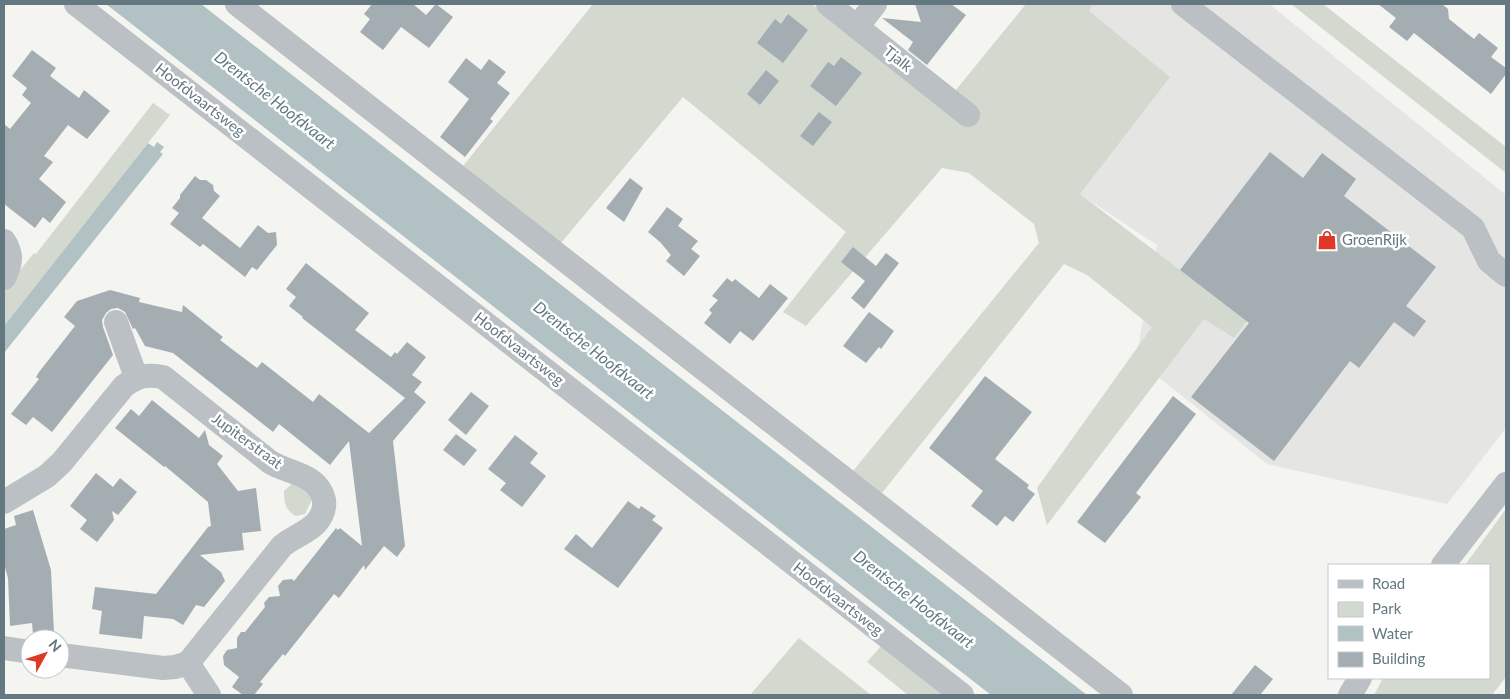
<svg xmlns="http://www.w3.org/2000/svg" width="1510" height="699" viewBox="0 0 1510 699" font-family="Lato,sans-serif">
<rect width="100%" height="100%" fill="#f4f4f0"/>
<path fill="#e5e5e4" d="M1045,4H1269L1506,195V428L1447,504L1267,464L1136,359L1157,245L957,113Z"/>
<g fill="#d4d9d0">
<path d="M593,4H812L942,107L1026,4H1092L1089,11L1170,77L1080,194L1247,321L1234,338L1204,319L1047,525L1037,488L1152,327L1087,275L1064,264L882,493L853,471L1039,243L1034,224L969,173L942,168L806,326L783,312L846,232L683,97L561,243L463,166Z"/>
<path d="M1291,4H1323L1506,147V173Z"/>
<path d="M153,103L170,115L4,326V290L34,253L36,254Z"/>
<path d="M294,482L309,491L312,500L305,514L296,516C286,511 284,503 284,491Z"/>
<path d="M1506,509V677L1492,695H1374L1383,678H1489V565H1465Z"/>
<path d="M799,638L871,695H750Z"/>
<path d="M882,645L946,695H908L867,662Z"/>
</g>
<g fill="#b2c2c4">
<path d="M106,4H201L1087,695H991Z"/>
<path d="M157,142L164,147L160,152L163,154L4,353V326L148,143L154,147Z"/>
</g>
<g fill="#a4aeb2">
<path d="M372,4H413L426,15L436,4L453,17L429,48L401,27L383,50L360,32L370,19L364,14Z"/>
<path d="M915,4H951L966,15L927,65L908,50L913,42L882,18L921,22Z"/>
<path d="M1378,4H1430L1432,5L1442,4L1448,9L1449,19L1474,39L1479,33L1498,48L1491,57L1506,68V74L1491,94L1414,33L1407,41L1389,27L1396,18Z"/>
<path d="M788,14L808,30L783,63L757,43L775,19L781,24Z"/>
<path d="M32,50L56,68L50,76L79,98L84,90L110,111L87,139L68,125L44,156L53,162L39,179L66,202L50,223L43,217L35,228L4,204V124L10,129L31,103L22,95L27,88L12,76Z"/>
<path d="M841,57L862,73L836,106L810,86L828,62L834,66Z"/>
<path d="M466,58L481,70L489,59L506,72L497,83L510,93L490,119L493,121L465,157L440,137L469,99L448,82Z"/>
<path d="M766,70L779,81L760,105L747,94Z"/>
<path d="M819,112L832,122L813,146L800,136Z"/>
<path d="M1270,152L1303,178L1322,153L1356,179L1344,196L1436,267L1406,306L1426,321L1414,337L1394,322L1359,368L1350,361L1274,461L1191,397L1249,323L1180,270Z"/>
<path d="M195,176L200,180H206L213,185L214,191L220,196L202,218L240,248L258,225L268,233L276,232L277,245L257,270L252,267L245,277L203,244L200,247L170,224L179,213L172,208L180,198V195Z"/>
<path d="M630,178L643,188L624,222L606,208Z"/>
<path d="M667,207L683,219L678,226L698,241L691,249L700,256L684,276L666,261L671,255L660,242L648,232Z"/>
<path d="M853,247L876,266L886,253L899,263L864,309L851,298L865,281L841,262Z"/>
<path d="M306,263L369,313L355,330L391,357L395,352L397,354L407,342L426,357L412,375L422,382L414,392L426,402L393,441L405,546L397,557L384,546L365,570L364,565L339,598L334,594L285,656L283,654L260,682L263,684L254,695H243L232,687L239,677L224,665L223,656L227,650L237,648V638L241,632H245L265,607L264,603L269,597L280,596L278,586L283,580L292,579L294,581L336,528L338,530L340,528L362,546L349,441L330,465L279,424L273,432L173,353L145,346L135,328L133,329L125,312L118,308L111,309L106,313L102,320L103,327L113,355L52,432L33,417L26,425L11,414L39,379L36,377L39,372L75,326L64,317L77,301L110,290L140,298L139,302L182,312L183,305L223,337L220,340L257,368L262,362L313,402L319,394L369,433L405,398L302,318L303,317L289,306L296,297L286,289Z"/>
<path d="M727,278L732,282L735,279L759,298L770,284L788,298L753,341L740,331L730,344L704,323L712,313L709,310L718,300L712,296Z"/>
<path d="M869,312L894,331L881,349L879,347L866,363L843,346Z"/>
<path d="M985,376L1032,412L995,459L1029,485L1027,488L1035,494L1013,522L1005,516L997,526L971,506L983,491L929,448Z"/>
<path d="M471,392L489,406L466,435L448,420Z"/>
<path d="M1173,396L1196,414L1136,493L1141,497L1105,543L1077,522Z"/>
<path d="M152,400L199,438L205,430L209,445L223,456L217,464L238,491L256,488L261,531L242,533L244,550L200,555L221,572L225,581L204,607L196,605L183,625L173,619L144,616L142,639L99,634L102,611L92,609L95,587L156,594L208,527L211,526L208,502L165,466L164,467L115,428L131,409L139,416Z"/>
<path d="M456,434L477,450L464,466L443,450Z"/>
<path d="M515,435L538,453L530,463L546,476L522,507L500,490L506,483L488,469Z"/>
<path d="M96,473L113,487L120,478L137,492L118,515L112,511L114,520L97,542L80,529L87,520L70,506Z"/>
<path d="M628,501L639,509L641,506L656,516L652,520L663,528L618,588L564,549L576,534L592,548Z"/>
<path d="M33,510L51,570L54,633L33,634L32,623L10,626L8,578L4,564V529L16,525L14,516Z"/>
<path d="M1255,665L1273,679L1260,695H1231Z"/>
</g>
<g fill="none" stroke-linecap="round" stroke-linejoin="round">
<g stroke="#bac0c3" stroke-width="24">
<path d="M76,4L962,695"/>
<path d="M237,4L1121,695"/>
<path d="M828,4L968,115"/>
<path d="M1183,4L1473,228L1489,261L1506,275"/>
<path d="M857,27L875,4"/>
<path d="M4,241C13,255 11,264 4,278"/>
<path d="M116,322L136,377"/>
<path d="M4,502L47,476L62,462L124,386C138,376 145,374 163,377L270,462C289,474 318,473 324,500C325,508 322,516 317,522C309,532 292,537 282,546L188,663L175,667L163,668L60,655"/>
<path d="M1443,565L1506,484"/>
<path d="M4,648L30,652"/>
<path d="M188,663L209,695"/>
<path d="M1350,695L1360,678"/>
</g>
</g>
<defs>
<symbol id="shop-bare" viewBox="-9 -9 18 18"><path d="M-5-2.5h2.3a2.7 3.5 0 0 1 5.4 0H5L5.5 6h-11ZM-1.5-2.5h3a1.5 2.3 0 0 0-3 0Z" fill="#de3927" stroke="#fff" stroke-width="2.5" paint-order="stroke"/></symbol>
</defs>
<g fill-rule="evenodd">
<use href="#shop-bare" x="1313" y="226" width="28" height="28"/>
</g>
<g text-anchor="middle" stroke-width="5" stroke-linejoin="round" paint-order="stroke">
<g font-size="15" fill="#647881" stroke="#fff">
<text transform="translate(898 59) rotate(39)" y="5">Tjalk</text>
<text transform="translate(200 100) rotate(38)" y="5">Hoofdvaartsweg</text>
<text transform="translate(519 349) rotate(38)" y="5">Hoofdvaartsweg</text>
<text transform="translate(247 441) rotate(36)" y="5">Jupiterstraat</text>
<text transform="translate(838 599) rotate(38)" y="5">Hoofdvaartsweg</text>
</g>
<g font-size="15" fill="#647881" stroke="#fff" text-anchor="start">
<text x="1342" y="245">GroenRijk</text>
</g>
<g font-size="16" font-style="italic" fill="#5f7a7e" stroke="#fff">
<text transform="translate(275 100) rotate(38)" y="6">Drentsche Hoofdvaart</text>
<text transform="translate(594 350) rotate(38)" y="6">Drentsche Hoofdvaart</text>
<text transform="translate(914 599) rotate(38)" y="6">Drentsche Hoofdvaart</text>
</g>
</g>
<rect width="1510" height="699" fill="none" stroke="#647881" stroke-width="10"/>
<rect x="1328" y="564" width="162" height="115" fill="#ffffff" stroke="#c1c9cd"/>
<rect x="1338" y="580" width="25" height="8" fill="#bac0c3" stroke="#c1c9cd"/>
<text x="1372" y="589" font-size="15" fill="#647881">Road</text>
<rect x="1338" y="602" width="25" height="15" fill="#d4d9d0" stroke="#c1c9cd"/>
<text x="1372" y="614" font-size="15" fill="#647881">Park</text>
<rect x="1338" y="626" width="25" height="15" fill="#b2c2c4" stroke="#c1c9cd"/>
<text x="1372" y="639" font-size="15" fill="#647881">Water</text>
<rect x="1338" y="652" width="25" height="15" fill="#a4aeb2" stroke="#c1c9cd"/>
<text x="1372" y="664" font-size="15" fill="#647881">Building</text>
<g transform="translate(45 654) rotate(50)"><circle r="24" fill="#ffffff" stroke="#c1c9cd"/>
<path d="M0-4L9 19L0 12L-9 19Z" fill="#de3927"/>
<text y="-8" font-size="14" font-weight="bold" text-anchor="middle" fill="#647881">N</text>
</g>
</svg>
